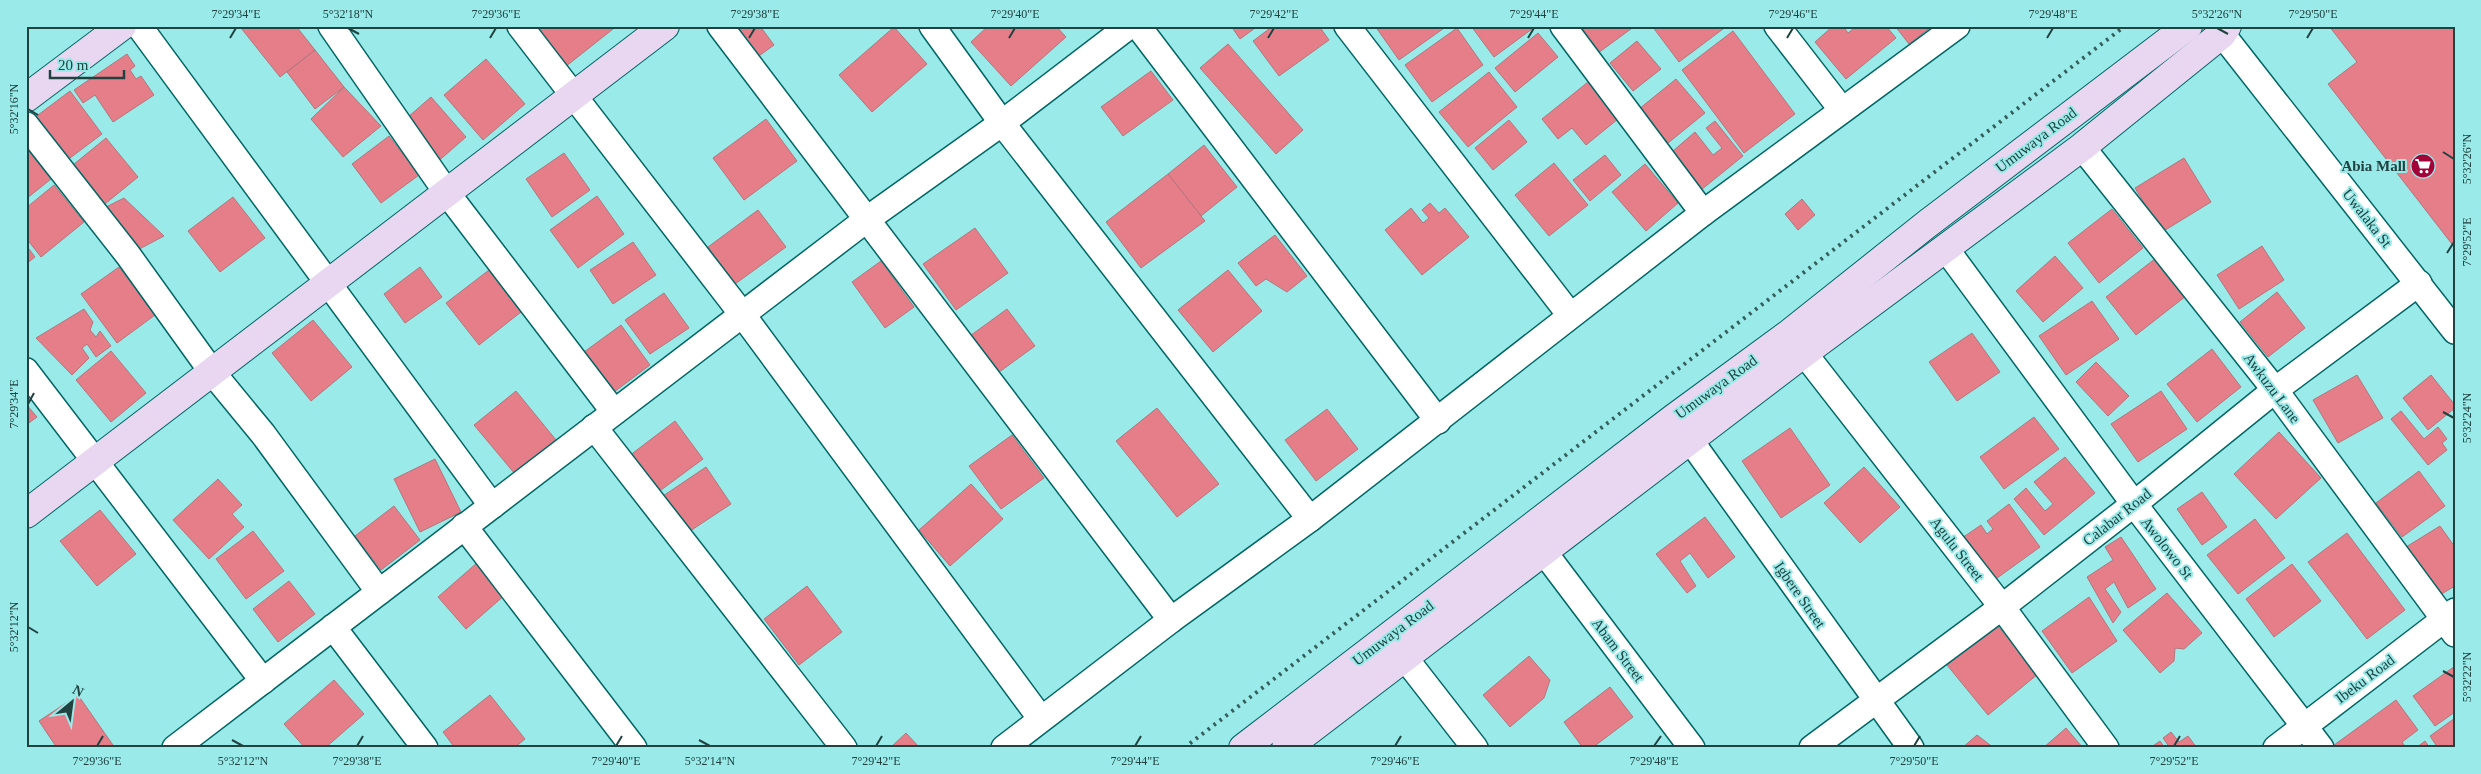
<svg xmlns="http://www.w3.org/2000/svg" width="2481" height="774" viewBox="0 0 2481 774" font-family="'Times New Roman',serif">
<rect width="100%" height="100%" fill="#99eae8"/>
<g fill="#e67e8a" stroke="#b4757b">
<path d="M244,26H296L315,50L280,77L241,28Z"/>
<path d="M533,26H611L613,29L565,67Z"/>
<path d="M726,26H760L774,45L752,61Z"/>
<path d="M988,26H1056L1066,37L1011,86L971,42Z"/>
<path d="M1231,26H1258L1240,39Z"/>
<path d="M1273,26H1319L1329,40L1279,76L1253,41Z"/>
<path d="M1375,26H1447L1399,60Z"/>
<path d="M1471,26H1536L1494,57Z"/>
<path d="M1579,26H1635L1598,53Z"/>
<path d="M1652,26H1727L1679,62Z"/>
<path d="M1833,26H1843L1848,33L1857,26H1886L1896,38L1846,79L1815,42Z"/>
<path d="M1895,26H1932L1909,44Z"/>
<path d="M2329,26H2455V248L2328,84L2357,62Z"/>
<path d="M894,27L927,64L872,112L839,75Z"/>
<path d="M1457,28L1483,65L1432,102L1405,65Z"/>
<path d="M1733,31L1795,114L1744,153L1682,70Z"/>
<path d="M1538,33L1558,57L1515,92L1495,68Z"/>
<path d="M1637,41L1661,69L1633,91L1610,63Z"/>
<path d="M1228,44L1303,130L1276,154L1200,68Z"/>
<path d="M315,50L344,87L315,109L287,72Z"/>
<path d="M127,54L135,66L130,70L136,79L141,76L154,95L113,122L95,95L83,103L74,90Z"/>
<path d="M486,59L525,104L483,140L444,95Z"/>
<path d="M1151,71L1173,100L1123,136L1101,107Z"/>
<path d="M1489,72L1517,107L1468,147L1439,112Z"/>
<path d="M1676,79L1705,113L1668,143L1639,109Z"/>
<path d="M1588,82L1618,119L1586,145L1572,128L1558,139L1542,119Z"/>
<path d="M344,87L381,126L343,157L311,119Z"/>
<path d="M70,91L102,134L62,164L30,121Z"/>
<path d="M431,97L466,137L435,164L400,124Z"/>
<path d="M766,119L797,161L744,200L713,158Z"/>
<path d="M1509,120L1527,142L1493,170L1475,148Z"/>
<path d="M1715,121L1743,156L1696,194L1666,157L1695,132L1713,155L1722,148L1706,128Z"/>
<path d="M389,136L419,175L381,203L352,164Z"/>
<path d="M106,138L138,177L100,208L68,169Z"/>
<path d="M1204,145L1237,187L1201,216L1168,174Z"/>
<path d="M26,148L51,179L26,199Z"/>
<path d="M564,153L590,190L552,217L526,179Z"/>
<path d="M1605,155L1621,175L1590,201L1573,180Z"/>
<path d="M2184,158L2211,202L2162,232L2135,188Z"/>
<path d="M1554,163L1588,205L1549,236L1515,195Z"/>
<path d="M1645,164L1678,203L1646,231L1612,192Z"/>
<path d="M1168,174L1205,221L1141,268L1106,222Z"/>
<path d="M54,185L84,222L41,257L26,238V208Z"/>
<path d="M597,196L624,234L578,268L550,230Z"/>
<path d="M233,197L265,238L220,272L188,231Z"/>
<path d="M124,198L164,236L128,255L104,208Z"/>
<path d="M1802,199L1815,215L1798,230L1785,214Z"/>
<path d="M1430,203L1439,213L1445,208L1469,237L1422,275L1385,230L1411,208L1423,223L1429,218L1422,210Z"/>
<path d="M2112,209L2143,248L2099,283L2068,243Z"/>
<path d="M758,210L786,247L735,284L708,247Z"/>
<path d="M975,228L1008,273L956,310L923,264Z"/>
<path d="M1275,235L1307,276L1287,292L1266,279L1256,286L1238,263Z"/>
<path d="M633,242L656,275L613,304L590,270Z"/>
<path d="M26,245L35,257L26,264Z"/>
<path d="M2262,246L2284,280L2239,309L2217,275Z"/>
<path d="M2055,256L2083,288L2043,322L2016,291Z"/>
<path d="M2156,258L2186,296L2136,335L2106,297Z"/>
<path d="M881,261L914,307L885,328L852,282Z"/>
<path d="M119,267L155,315L117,343L81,294Z"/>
<path d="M420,267L442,297L405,323L384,294Z"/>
<path d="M489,270L521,312L479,345L446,303Z"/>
<path d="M1228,270L1262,311L1213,352L1178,310Z"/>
<path d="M2277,292L2305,328L2268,357L2240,322Z"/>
<path d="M664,293L689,328L650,354L625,320Z"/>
<path d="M2092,301L2119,339L2066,375L2039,336Z"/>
<path d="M84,309L93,322L90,330L96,337L100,331L111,346L96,357L87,344L82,348L89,358L72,375L36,338Z"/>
<path d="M1007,309L1035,346L991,378L963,341Z"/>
<path d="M313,320L352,367L311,401L272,353Z"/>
<path d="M621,325L650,365L614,392L584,352Z"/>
<path d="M1972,333L2000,372L1957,401L1929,362Z"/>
<path d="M2212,349L2241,387L2197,422L2167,384Z"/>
<path d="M111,351L146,393L111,422L76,380Z"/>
<path d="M2096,362L2129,396L2108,416L2076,382Z"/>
<path d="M2357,375L2383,418L2338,443L2313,400Z"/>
<path d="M2431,375L2455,405V408L2428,430L2403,398Z"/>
<path d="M516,391L556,440L515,474L474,425Z"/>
<path d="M2161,391L2187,429L2138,462L2111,424Z"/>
<path d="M26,404L37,417L26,425Z"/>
<path d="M1157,408L1219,484L1177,517L1116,441Z"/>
<path d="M1327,409L1358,449L1316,481L1285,440Z"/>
<path d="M2401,411L2424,439L2438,427L2447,439L2442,443L2447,450L2428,465L2391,419Z"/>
<path d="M2034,417L2059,449L2004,489L1980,457Z"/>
<path d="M675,421L703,459L657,493L629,456Z"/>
<path d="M1790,428L1830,485L1781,518L1742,461Z"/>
<path d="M2279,432L2321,478L2276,519L2234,474Z"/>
<path d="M1012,435L1044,478L1001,509L969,466Z"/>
<path d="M2065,457L2095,493L2044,535L2014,499L2026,488L2045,511L2053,504L2034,482Z"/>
<path d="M435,459L461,512L420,532L394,479Z"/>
<path d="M706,467L731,504L684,535L660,498Z"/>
<path d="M1864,467L1900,507L1860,543L1824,503Z"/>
<path d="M2419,471L2445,506L2402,537L2376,503Z"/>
<path d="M218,479L242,505L232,514L244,527L209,559L173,520Z"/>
<path d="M971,484L1003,519L950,566L919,530Z"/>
<path d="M2202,492L2227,527L2202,545L2177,509Z"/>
<path d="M2009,504L2040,547L1993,581L1962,538L1981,525L1987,534L1993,529L1987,521Z"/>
<path d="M394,506L420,540L381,570L355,536Z"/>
<path d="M100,510L136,554L97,586L60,541Z"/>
<path d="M1705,517L1735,557L1708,578L1690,553L1680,561L1696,586L1687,593L1656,554Z"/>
<path d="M2255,519L2285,558L2238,594L2207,555Z"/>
<path d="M2440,526L2455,547V586L2438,596L2406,547Z"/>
<path d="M253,531L284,571L246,599L216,559Z"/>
<path d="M2347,533L2405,610L2367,639L2308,562Z"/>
<path d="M2121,537L2156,589L2128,608L2114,582L2105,589L2121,612L2113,623L2087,577L2113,560L2105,547Z"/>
<path d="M478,562L506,594L466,629L438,597Z"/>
<path d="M2292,564L2321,601L2274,637L2246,599Z"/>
<path d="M289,581L315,614L278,642L253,609Z"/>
<path d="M807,586L842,632L799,665L764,619Z"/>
<path d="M2167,593L2202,633L2184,649L2175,648L2174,661L2160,673L2123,630Z"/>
<path d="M2089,597L2117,641L2072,673L2042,631Z"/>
<path d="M1996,624L2038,674L1988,715L1947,665Z"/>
<path d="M1529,656L1550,680L1544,698L1510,727L1483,695Z"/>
<path d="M2455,666V712L2435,726L2413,696Z"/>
<path d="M334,680L364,714L325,748H305L284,724Z"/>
<path d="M1610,687L1633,717L1592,748H1583L1564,722Z"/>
<path d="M78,695L115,748H57L39,721Z"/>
<path d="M490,695L525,739L514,748H455L443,732Z"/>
<path d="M2396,700L2418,730L2402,742L2406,748H2330Z"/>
<path d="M2455,718V748H2438L2430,736Z"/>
<path d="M2066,728L2083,748H2043Z"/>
<path d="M2171,732L2179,742L2188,736L2197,748H2170L2163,738Z"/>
<path d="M906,733L920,748H890Z"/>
<path d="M1977,735L1994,748H1962Z"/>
<path d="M2160,741L2165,748H2150Z"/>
<path d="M2425,741L2430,748H2416Z"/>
</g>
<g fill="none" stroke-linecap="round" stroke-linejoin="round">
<defs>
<g id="street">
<path d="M139,26L492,506"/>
<path d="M331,26L447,193L614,412"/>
<path d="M520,26L742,314L1041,719"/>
<path d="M720,26L1171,620"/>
<path d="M932,26L1002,123L1310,519"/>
<path d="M1138,26L1438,421"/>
<path d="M1347,26L1570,315"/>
<path d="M1563,26L1703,213"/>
<path d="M1777,26L1842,110"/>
<path d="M2222,34L2455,331"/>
<path d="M26,125L128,255L212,372L263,434L379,592"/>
<path d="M2082,147L2275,390L2455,634"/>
<path d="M1946,249L2134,504L2321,748"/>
<path d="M1804,353L2002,607L2106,748"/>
<path d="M26,371L263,681"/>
<path d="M594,427L844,748"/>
<path d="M1690,440L1911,748"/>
<path d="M464,526L634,748"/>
<path d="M1531,538L1544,552L1692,748"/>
<path d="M333,627L425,748"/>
<path d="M1405,658L1475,748"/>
<path d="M175,748L866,220L1002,123L1129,26"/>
<path d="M1004,748L1171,620L1310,519L1703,213L1957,26"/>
<path d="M1812,748L2002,607L2134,504L2275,390L2419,283"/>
<path d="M2276,748L2455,611"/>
</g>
<g id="secondary">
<path d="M26,98L122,26"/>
<path d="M26,514L665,26"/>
<path d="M1243,748L1674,418L1790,333L1927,224L2188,26"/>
<path d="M1286,748L1804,353L2082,147L2222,34L2227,26"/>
</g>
</defs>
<use href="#street" stroke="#006665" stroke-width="28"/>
<use href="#secondary" stroke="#006665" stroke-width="30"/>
<use href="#street" stroke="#fff" stroke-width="25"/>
<use href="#secondary" stroke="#e9d7f2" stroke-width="28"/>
<path stroke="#345d5c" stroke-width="4" stroke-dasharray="2.5 5" stroke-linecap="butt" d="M1184,748L2125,26"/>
</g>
<path fill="none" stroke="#204241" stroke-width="2" d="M348,28L359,34M2217,28L2228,34M230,38L236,28M490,38L496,28M749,38L755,28M1009,38L1015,28M1268,38L1274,28M1528,38L1534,28M1787,38L1793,28M2047,38L2053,28M2307,38L2313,28M28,109L38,115M2443,152L2454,159M2447,253L2454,242M28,404L34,393M2443,412L2454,418M28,627L38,633M2443,671L2454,677M232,740L243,746M699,740L710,746M97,746L103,736M357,746L363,736M616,746L622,736M876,746L882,736M1135,746L1141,736M1395,746L1401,736M1654,746L1661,736M1914,746L1920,736M2174,746L2180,736"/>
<defs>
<symbol id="supermarket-disc" viewBox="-11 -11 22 22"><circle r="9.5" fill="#a20237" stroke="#99eae8"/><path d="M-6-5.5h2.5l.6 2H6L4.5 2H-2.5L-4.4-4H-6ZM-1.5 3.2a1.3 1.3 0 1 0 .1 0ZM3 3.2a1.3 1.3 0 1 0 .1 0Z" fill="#fff"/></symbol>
</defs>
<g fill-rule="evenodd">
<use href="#supermarket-disc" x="2409" y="152" width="28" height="28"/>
</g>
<g text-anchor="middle" stroke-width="4" stroke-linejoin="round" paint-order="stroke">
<g font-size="15" fill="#204241" stroke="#99eae8">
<text transform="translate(2036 140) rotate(-37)" y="5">Umuwaya Road</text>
<text transform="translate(2367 218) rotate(52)" y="5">Uwalaka St</text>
<text transform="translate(1716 387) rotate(-36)" y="5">Umuwaya Road</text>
<text transform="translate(2272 388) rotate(53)" y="5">Awkuzu Lane</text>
<text transform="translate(2117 517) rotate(-38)" y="5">Calabar Road</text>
<text transform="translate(2167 548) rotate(52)" y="5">Awolowo St</text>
<text transform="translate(1957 549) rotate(52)" y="5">Agulu Street</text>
<text transform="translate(1800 595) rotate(55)" y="5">Igbere Street</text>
<text transform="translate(1393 633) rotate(-37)" y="5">Umuwaya Road</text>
<text transform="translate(1618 650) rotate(53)" y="5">Abam Street</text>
<text transform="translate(2365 679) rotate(-37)" y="5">Ibeku Road</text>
</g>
<g font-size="15" font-weight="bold" fill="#204241" stroke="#99eae8" text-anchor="end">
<text x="2406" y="171">Abia Mall</text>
</g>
</g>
<rect width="2481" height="774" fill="none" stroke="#99eae8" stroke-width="55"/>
<g transform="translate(72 702) rotate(29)" stroke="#99eae8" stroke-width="4" paint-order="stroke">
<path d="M0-4L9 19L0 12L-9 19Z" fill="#204241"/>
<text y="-8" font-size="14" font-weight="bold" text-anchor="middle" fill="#204241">N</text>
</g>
<path d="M50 70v8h74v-8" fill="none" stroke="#204241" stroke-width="2.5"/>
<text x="58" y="70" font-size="15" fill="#204241" stroke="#99eae8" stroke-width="4" paint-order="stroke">20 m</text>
<rect x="28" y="28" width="2426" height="718" fill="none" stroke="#204241" stroke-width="2"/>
<g font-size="12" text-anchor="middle" fill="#204241">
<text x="236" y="18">7°29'34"E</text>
<text x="348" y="18">5°32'18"N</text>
<text x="496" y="18">7°29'36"E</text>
<text x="755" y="18">7°29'38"E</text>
<text x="1015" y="18">7°29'40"E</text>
<text x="1274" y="18">7°29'42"E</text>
<text x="1534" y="18">7°29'44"E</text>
<text x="1793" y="18">7°29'46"E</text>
<text x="2053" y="18">7°29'48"E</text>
<text x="2217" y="18">5°32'26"N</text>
<text x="2313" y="18">7°29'50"E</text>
<text transform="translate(14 109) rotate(-90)" y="4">5°32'16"N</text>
<text transform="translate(2467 159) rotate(-90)" y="4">5°32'26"N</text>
<text transform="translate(2467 242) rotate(-90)" y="4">7°29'52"E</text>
<text transform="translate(14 404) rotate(-90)" y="4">7°29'34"E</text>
<text transform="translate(2467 418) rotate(-90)" y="4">5°32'24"N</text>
<text transform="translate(14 627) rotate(-90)" y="4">5°32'12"N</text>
<text transform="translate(2467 677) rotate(-90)" y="4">5°32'22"N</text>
<text x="97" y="765">7°29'36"E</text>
<text x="243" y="765">5°32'12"N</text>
<text x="357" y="765">7°29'38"E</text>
<text x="616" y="765">7°29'40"E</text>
<text x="710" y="765">5°32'14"N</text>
<text x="876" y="765">7°29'42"E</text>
<text x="1135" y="765">7°29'44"E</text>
<text x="1395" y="765">7°29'46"E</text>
<text x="1654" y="765">7°29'48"E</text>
<text x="1914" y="765">7°29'50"E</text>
<text x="2174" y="765">7°29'52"E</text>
</g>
</svg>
